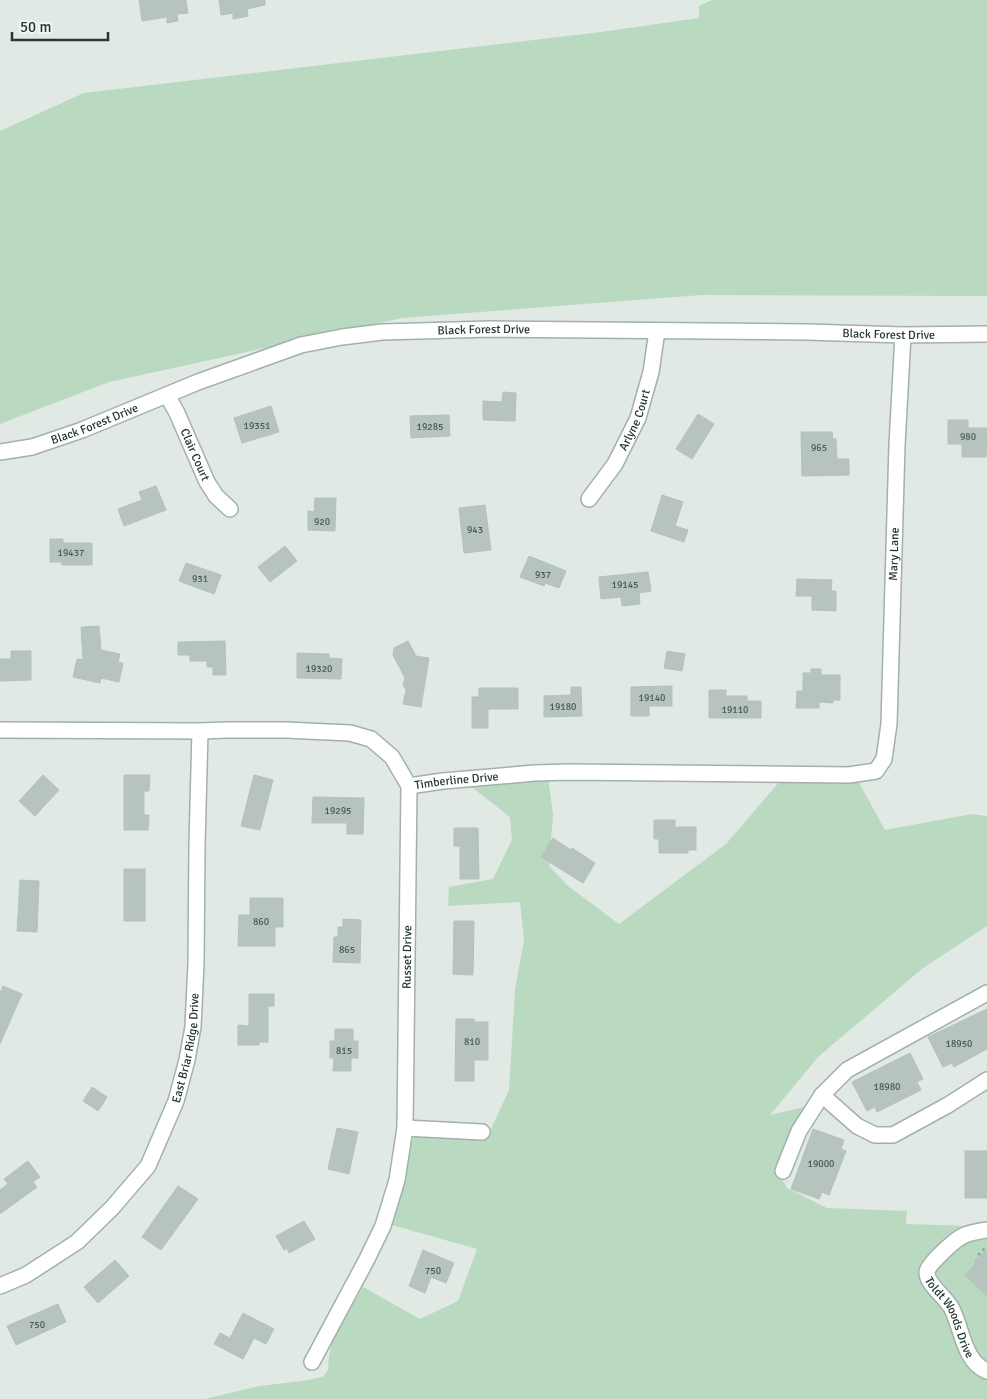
<svg xmlns="http://www.w3.org/2000/svg" width="987" height="1399" viewBox="0 0 987 1399" font-family="Signika,sans-serif">
<rect width="100%" height="100%" fill="#e0e9e4"/>
<g fill="#bad9c1">
<path d="M712,0H987V296L702,295L402,318L109,382L0,424V131L84,93L601,32L699,18V6Z"/>
<path d="M548,777L553,815L549,866L568,886L619,924L726,844L780,781L857,779L885,830L972,814L987,816V926L923,968L818,1057L770,1115L804,1107L776,1168L787,1188L827,1208L907,1211L906,1224L972,1226L953,1237L925,1258L922,1268L987,1377V1399H205L259,1386L302,1381L323,1377L328,1370L329,1357L332,1340L363,1287L420,1319L458,1301L477,1249L392,1225L406,1176L411,1142L416,1135H488L509,1090L515,990L524,940L520,902L448,906L449,887L493,879L512,840L510,817L469,785Z"/>
<path d="M987,1235V1248L975,1261L976,1263L965,1275L987,1296V1363L978,1357L946,1290L933,1274L935,1265L969,1239Z"/>
</g>
<g fill="#b6c4bd" stroke="#b3c2bb">
<path d="M139,0H186L188,13L177,14L178,21L167,23V17L142,21Z"/>
<path d="M219,0H265V5L247,9L248,16L233,19V13L221,15Z"/>
<path d="M503,392L516,393L515,421L483,420V401L502,402Z"/>
<path d="M271,406L279,432L242,443L234,418Z"/>
<path d="M698,414L714,424L692,459L676,449Z"/>
<path d="M449,415L450,436L411,438L410,416Z"/>
<path d="M948,420H968V428H987L986,457H962V444H948Z"/>
<path d="M801,432H832L833,439H836L837,459H849V475L802,476Z"/>
<path d="M156,486L166,510L124,526L118,509L142,500L139,492Z"/>
<path d="M662,495L683,502L675,526L688,530L684,542L651,531Z"/>
<path d="M315,498H336L335,531L308,530V511L314,512Z"/>
<path d="M485,505L491,550L464,553L459,508Z"/>
<path d="M50,539H63V543H92V565H62V562H50Z"/>
<path d="M285,546L297,561L270,582L258,567Z"/>
<path d="M529,556L566,571L559,588L545,583L544,586L520,577Z"/>
<path d="M186,563L221,575L214,594L179,581Z"/>
<path d="M648,572L651,591L639,593L640,604L622,606L621,597L601,599L599,577Z"/>
<path d="M797,579L832,580L831,591H836V611L812,610V596H796Z"/>
<path d="M99,626L101,650L120,654L118,663H123L119,682L101,678L100,683L73,677L77,659L83,660L81,627Z"/>
<path d="M225,641L226,675H213V667H207V661H190V655H178V642Z"/>
<path d="M408,641L416,656L429,658L421,707L403,704L406,690L403,685L405,678L393,655L394,648Z"/>
<path d="M11,651H31V680L0,681V659H11Z"/>
<path d="M667,651L685,654L682,671L664,668Z"/>
<path d="M297,653L329,654V658L342,659L341,679L297,678Z"/>
<path d="M811,669H821V675H840V700H833V703L819,702V708H796L797,691H803V673H811Z"/>
<path d="M672,686V706H649V716H631V687Z"/>
<path d="M571,687H581L582,716L544,717V696L571,695Z"/>
<path d="M479,688H518V709H488V728H472V697H479Z"/>
<path d="M709,690H726V696H747V701H761V718H709Z"/>
<path d="M43,775L59,790L35,816L19,801Z"/>
<path d="M124,775H150L149,791H144V815H149L148,830H124Z"/>
<path d="M254,775L273,780L260,830L241,826Z"/>
<path d="M313,797L364,798L363,834H347V823H312Z"/>
<path d="M654,820H675V827H696V850H688V853H659V839H654Z"/>
<path d="M454,828H478L479,879H460V846H454Z"/>
<path d="M553,838L571,850L572,848L595,863L583,883L541,857Z"/>
<rect x="124" y="869" width="21" height="52"/>
<path d="M20,880L39,881L37,932L17,931Z"/>
<path d="M250,898H283V927H275V946H238L239,915H250Z"/>
<path d="M343,919L361,920L360,963L333,962L334,937H338V927H343Z"/>
<path d="M454,921H474L473,975L453,974Z"/>
<path d="M3,986L22,994L0,1044V993Z"/>
<path d="M249,994H274V1006H268V1042H259V1045H238V1025L249,1026Z"/>
<path d="M987,1009V1049L954,1067L952,1063L943,1067L928,1037Z"/>
<path d="M456,1019H474V1022H488V1060H474V1081H455Z"/>
<path d="M335,1029H353V1041H358V1058H351V1071H333L334,1058H330V1041H335Z"/>
<path d="M910,1053L923,1079L917,1082L921,1090L877,1112L875,1107L867,1111L852,1082Z"/>
<path d="M92,1087L107,1097L98,1111L83,1101Z"/>
<path d="M337,1128L358,1132L349,1174L328,1169Z"/>
<path d="M813,1129L844,1140L841,1149L846,1151L829,1195L822,1192L819,1199L791,1189Z"/>
<rect x="965" y="1151" width="22" height="47"/>
<path d="M28,1161L40,1177L33,1182L37,1187L0,1214V1190L8,1184L4,1179Z"/>
<path d="M178,1186L198,1199L161,1250L142,1237Z"/>
<path d="M304,1221L315,1239L289,1253L287,1248L284,1250L276,1236Z"/>
<path d="M987,1249V1296L965,1275L976,1263L974,1261Z"/>
<path d="M423,1250L454,1263L446,1283L431,1277L425,1293L409,1286Z"/>
<path d="M115,1260L129,1276L98,1303L84,1287Z"/>
<path d="M58,1304L66,1322L16,1345L7,1326Z"/>
<path d="M243,1313L274,1329L266,1344L254,1338L243,1359L214,1344L220,1333L230,1338Z"/>
</g>
<g fill="none" stroke-linecap="round" stroke-linejoin="round">
<defs>
<g id="minor">
<path id="s1" d="M167,395L177,413L207,482L216,496L230,509"/>
<path id="s2" d="M0,452L32,447L82,430L198,382L301,345L342,337L382,332L491,329L807,332L903,335L987,334"/>
<path id="s3" d="M589,499L615,464L638,418L651,372L657,331"/>
<path id="s4" d="M0,730L200,731L228,730H285L350,733L371,739L392,757L409,786L443,781L535,773L568,772L849,775L876,771L884,759L889,724L897,445L903,335"/>
<path d="M822,1095L857,1126L875,1135H893L948,1105L987,1080"/>
<path d="M405,1128L482,1132"/>
<path d="M783,1171L799,1131L822,1095L847,1070L987,993"/>
<path id="s5" d="M987,1230C979,1231 968,1233 961,1237C954,1241 928,1264 927,1272C926,1284 947,1298 952,1309C962,1329 964,1362 987,1371"/>
<path id="s6" d="M0,1286L26,1275L77,1242L112,1208L148,1166L176,1101L187,1060L193,1027L196,963L197,845L200,731"/>
<path id="s7" d="M312,1362L367,1259L383,1226L397,1180L405,1128L409,786"/>
</g>
</defs>
<use href="#minor" stroke="#a3b0ab" stroke-width="18"/>
<path stroke="#83aa9b" stroke-width="2.5" stroke-dasharray="2.5 4" stroke-linecap="butt" d="M980,1255L979,1254L987,1246"/>
<use href="#minor" stroke="#fff" stroke-width="15"/>
</g>
<g text-anchor="middle" stroke-width="5" stroke-linejoin="round" paint-order="stroke">
<g font-size="10" fill="#475b54">
<text x="257" y="429">19351</text>
<text x="430" y="430">19285</text>
<text x="968" y="440">980</text>
<text x="819" y="451">965</text>
<text x="322" y="525">920</text>
<text x="475" y="533">943</text>
<text x="71" y="556">19437</text>
<text x="543" y="578">937</text>
<text x="200" y="582">931</text>
<text x="625" y="588">19145</text>
<text x="319" y="672">19320</text>
<text x="652" y="701">19140</text>
<text x="563" y="710">19180</text>
<text x="735" y="713">19110</text>
<text x="338" y="814">19295</text>
<text x="261" y="925">860</text>
<text x="347" y="953">865</text>
<text x="472" y="1045">810</text>
<text x="959" y="1047">18950</text>
<text x="344" y="1054">815</text>
<text x="887" y="1090">18980</text>
<text x="821" y="1167">19000</text>
<text x="433" y="1274">750</text>
<text x="37" y="1328">750</text>
</g>
<g font-size="12" fill="#223831" stroke="#f0f6f3">
<text dy="4" stroke="none"><textPath href="#s2" startOffset="504">Black Forest Drive</textPath></text>
<text dy="4" stroke="none"><textPath href="#s2" startOffset="909">Black Forest Drive</textPath></text>
<text dy="4" stroke="none"><textPath href="#s3" startOffset="92">Arlyne Court</textPath></text>
<text dy="4" stroke="none"><textPath href="#s2" startOffset="99">Black Forest Drive</textPath></text>
<text dy="4" stroke="none"><textPath href="#s1" startOffset="66">Clair Court</textPath></text>
<text dy="4" stroke="none"><textPath href="#s4" startOffset="1121">Mary Lane</textPath></text>
<text dy="4" stroke="none"><textPath href="#s4" startOffset="481">Timberline Drive</textPath></text>
<text dy="4" stroke="none"><textPath href="#s7" startOffset="425">Russet Drive</textPath></text>
<text dy="4" stroke="none"><textPath href="#s6" startOffset="318">East Briar Ridge Drive</textPath></text>
<text dy="4" stroke="none"><textPath href="#s5" startOffset="128">Toldt Woods Drive</textPath></text>
</g>
</g>
<path d="M12 32v8h96v-8" fill="none" stroke="#223831" stroke-width="2.5"/>
<text x="20" y="32" font-size="15" fill="#223831" stroke="#f0f6f3" stroke-width="4" paint-order="stroke">50 m</text>
</svg>
